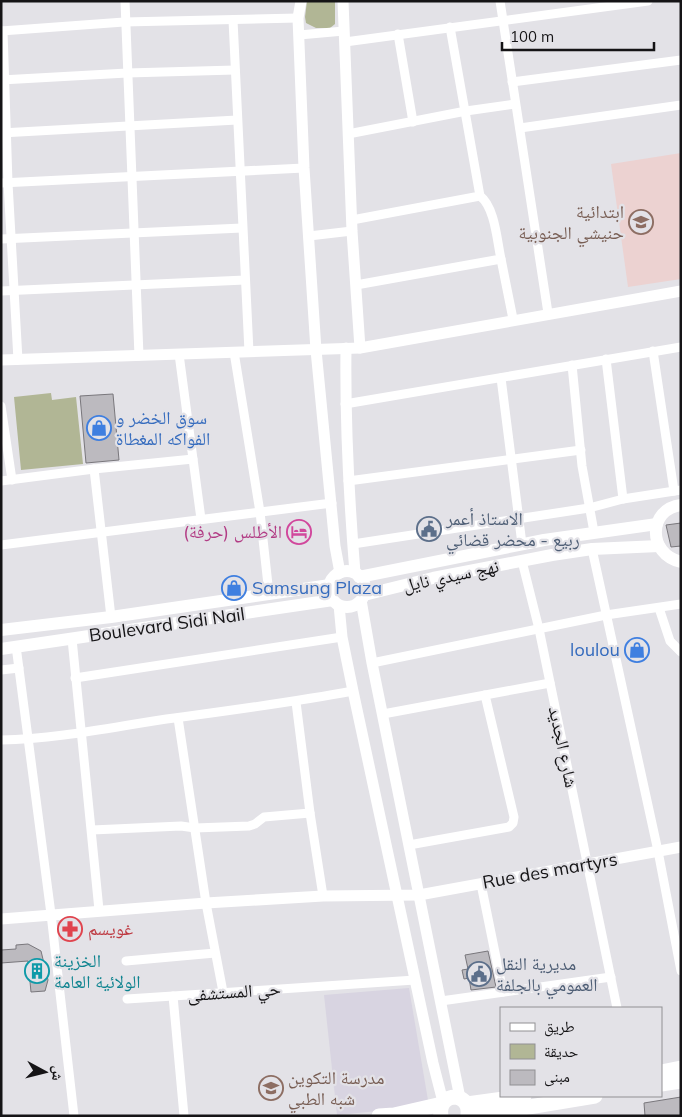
<svg xmlns="http://www.w3.org/2000/svg" width="682" height="1117" viewBox="0 0 682 1117" font-family="Mulish,'Noto Naskh Arabic',sans-serif">
<rect width="100%" height="100%" fill="#e3e2e7"/>
<path fill="#d8d4e1" d="M409,988L429,1106L337,1115L324,995Z"/>
<path fill="#ecd2d1" d="M681,153V279L628,287L611,164Z"/>
<g fill="#b1b695">
<path d="M307,1H335V24L330,28H316L306,23L305,17Z"/>
<path d="M51,393L52,400L76,397L83,464L21,470L14,397Z"/>
</g>
<g fill="#bcbabf" stroke="#79777c">
<path d="M113,394L119,460L86,463L80,396Z"/>
<path d="M681,523V546L671,547L666,525Z"/>
<path d="M28,944L41,951L48,980L45,991L31,992L28,961L1,963V950L16,949V945Z"/>
<path d="M488,951L496,987L471,990L469,978L464,979L462,970L468,969L465,955Z"/>
<path d="M681,1097V1116H645L644,1103Z"/>
</g>
<g fill="none" stroke-linecap="round" stroke-linejoin="round">
<g stroke="#fff" stroke-width="9">
<path d="M125,1L139,356"/>
<path d="M500,1L548,313"/>
<path d="M233,20L249,352"/>
<path d="M1,31L124,22L298,18"/>
<path d="M3,31L8,183L18,360"/>
<path d="M398,34L413,122"/>
<path d="M299,35L344,31"/>
<path d="M345,42L648,1"/>
<path d="M1,80L127,73L235,70"/>
<path d="M512,82L681,60"/>
<path d="M520,128L681,105"/>
<path d="M1,133L237,120"/>
<path d="M348,134L466,111L515,104"/>
<path d="M1,183L304,168"/>
<path d="M352,220L480,196L450,27"/>
<path d="M309,236L352,231"/>
<path d="M1,239L242,228"/>
<path d="M501,259L513,319"/>
<path d="M356,285L501,259C497,241 495,207 480,196"/>
<path d="M1,291L245,280"/>
<path d="M653,351L674,491"/>
<path d="M234,352L260,512L269,594"/>
<path d="M606,359L623,499"/>
<path d="M572,365L582,466L594,532"/>
<path d="M501,378L522,544"/>
<path d="M345,404L681,347"/>
<path d="M1,406L12,480"/>
<path d="M193,459L201,519"/>
<path d="M94,469L111,617"/>
<path d="M1,481L94,469L193,459L179,354"/>
<path d="M348,481L581,450"/>
<path d="M353,544L589,508L623,499L681,490"/>
<path d="M1,545L332,503"/>
<path d="M592,549L658,851L681,971"/>
<path d="M522,561L539,629L617,1008"/>
<path d="M659,608L670,641L681,652"/>
<path d="M72,639L99,910"/>
<path d="M16,646L51,914L74,1116"/>
<path d="M372,663L606,615L681,604"/>
<path d="M1,670L19,668"/>
<path d="M75,678L342,637"/>
<path d="M296,702L310,813L323,896"/>
<path d="M383,714L550,683"/>
<path d="M178,718L206,903L223,992"/>
<path d="M1,740C55,739 108,728 160,720C225,711 289,703 353,691"/>
<path d="M92,830L181,826L195,828L249,826L255,824L264,817L310,813"/>
<path d="M409,845L509,827L513,823L514,817L485,695"/>
<path d="M481,884L503,992"/>
<path d="M126,961L215,953"/>
<path d="M127,999L173,996"/>
<path d="M441,1001L611,977"/>
<path d="M184,1116L173,996L415,980"/>
</g>
<g stroke="#fff" stroke-width="11">
<path d="M301,1L298,18L304,168L316,350L335,546L340,573"/>
<path d="M343,1L352,231L360,348"/>
<path d="M346,348C345,424 349,498 355,573"/>
<path d="M1,360L360,348L681,291"/>
<path d="M361,600L372,663L460,1098"/>
<path d="M339,605L342,637L353,691L433,1063L443,1102"/>
<path d="M1,919L206,903L323,896L419,895L681,847"/>
</g>
<g stroke="#fff" stroke-width="12">
<path d="M681,505C648,509 647,554 681,562"/>
<circle cx="347" cy="589" r="18"/>
<path d="M359,577L544,540L657,524"/>
<path d="M364,595L433,578L552,555L592,549L659,546"/>
<path d="M1,630L111,617L330,585"/>
<path d="M1,649L333,600"/>
</g>
<g stroke="#fff" stroke-width="15">
<path d="M661,1072L681,1068"/>
<path d="M661,1084L681,1081"/>
<path d="M467,1104L524,1096"/>
<path d="M379,1116L394,1115L442,1104"/>
<path d="M441,1116C439,1105 445,1097 456,1097C465,1099 469,1105 468,1114"/>
<path d="M475,1116L595,1096"/>
</g>
</g>
<defs>
<symbol id="school-ring" viewBox="-11 -11 22 22"><circle r="9.5" fill="#e3e2e7" stroke="#8d6e63" stroke-width="1.5"/><path d="M0-5L7-2L0 1L-7-2ZM-4 1L0 2.5L4 1V4Q0 6-4 4Z" fill="#8d6e63"/></symbol>
<symbol id="shop-ring" viewBox="-11 -11 22 22"><circle r="9.5" fill="#e3e2e7" stroke="#3f7fe0" stroke-width="1.5"/><path d="M-5-2.5h2.3a2.7 3.5 0 0 1 5.4 0H5L5.5 6h-11ZM-1.5-2.5h3a1.5 2.3 0 0 0-3 0Z" fill="#3f7fe0"/></symbol>
<symbol id="civic-ring" viewBox="-11 -11 22 22"><circle r="9.5" fill="#e3e2e7" stroke="#5c6f8a" stroke-width="1.5"/><path d="M-.6-6.5H3V-4.5H.6V-3L4-1V1h2V6H-6V1h2V-1L-.6-3ZM-1.2 2.5V6h2.4V2.5Z" fill="#5c6f8a"/></symbol>
<symbol id="hotel-ring" viewBox="-11 -11 22 22"><circle r="9.5" fill="#e3e2e7" stroke="#d1479c" stroke-width="1.5"/><path d="M-6-4.5h1.5V1H6V5H4.5V3h-9V5H-6ZM-4 0a1.8 1.8 0 1 1 3.6 0ZM.5 0V-2.5h3Q6-2.5 6 0Z" fill="#d1479c"/></symbol>
<symbol id="pharmacy-ring" viewBox="-11 -11 22 22"><circle r="9.5" fill="#e3e2e7" stroke="#e0444e" stroke-width="1.5"/><path d="M-2-6h4v4h4v4h-4v4h-4v-4h-4v-4h4Z" fill="#e0444e"/></symbol>
<symbol id="building-ring" viewBox="-11 -11 22 22"><circle r="9.5" fill="#e3e2e7" stroke="#0f9aa8" stroke-width="1.5"/><path d="M-4-6H4V6H1V3H-1V6H-4ZM-2.5-4.3h1.7v1.8h-1.7ZM.8-4.3h1.7v1.8H.8ZM-2.5-1h1.7V.8h-1.7ZM.8-1h1.7V.8H.8Z" fill="#0f9aa8"/></symbol>
<symbol id="university-ring" viewBox="-11 -11 22 22"><circle r="9.5" fill="#e3e2e7" stroke="#8d6e63" stroke-width="1.5"/><path d="M0-5L7-2L0 1L-7-2ZM-4 1L0 2.5L4 1V4Q0 6-4 4Z" fill="#8d6e63"/></symbol>
</defs>
<g fill-rule="evenodd">
<use href="#school-ring" x="627" y="208" width="28" height="28"/>
<use href="#shop-ring" x="85" y="414" width="28" height="28"/>
<use href="#civic-ring" x="415" y="515" width="28" height="28"/>
<use href="#hotel-ring" x="285" y="518" width="28" height="28"/>
<use href="#shop-ring" x="220" y="574" width="28" height="28"/>
<use href="#shop-ring" x="623" y="636" width="28" height="28"/>
<use href="#pharmacy-ring" x="56" y="915" width="28" height="28"/>
<use href="#building-ring" x="23" y="957" width="28" height="28"/>
<use href="#civic-ring" x="465" y="960" width="28" height="28"/>
<use href="#university-ring" x="257" y="1074" width="28" height="28"/>
</g>
<g text-anchor="middle" stroke-width="4.5" stroke-linejoin="round" paint-order="stroke">
<g font-size="18" fill="#785e54" stroke="#e3e2e7" text-anchor="end">
<text x="624" y="218">ابتدائية<tspan x="624" dy="21">حنيشي الجنوبية</tspan></text>
<text x="288" y="1084" text-anchor="start">مدرسة التكوين<tspan x="288" dy="21">شبه الطبي</tspan></text>
</g>
<g font-size="18" fill="#366cbe" stroke="#e3e2e7" text-anchor="start">
<text x="116" y="424">سوق الخضر و<tspan x="116" dy="21">الفواكه المغطاة</tspan></text>
<text x="252" y="594">Samsung Plaza</text>
<text x="620" y="656" text-anchor="end">loulou</text>
</g>
<g font-size="18" fill="#4e5e75" stroke="#e3e2e7" text-anchor="start">
<text x="446" y="525">الاستاذ أعمر<tspan x="446" dy="21">ربيع - محضر قضائي</tspan></text>
<text x="496" y="970">مديرية النقل<tspan x="496" dy="21">العمومي بالجلفة</tspan></text>
</g>
<g font-size="18" fill="#b23c85" stroke="#e3e2e7" text-anchor="end">
<text x="282" y="538">الأطلس (حرفة)</text>
</g>
<g font-size="18" fill="#151416" stroke="#e3e2e7">
<text transform="translate(451 576) rotate(-12)" y="6">نهج سيدي نايل</text>
<text transform="translate(167 625) rotate(-8)" y="6">Boulevard Sidi Nail</text>
<text transform="translate(563 747) rotate(78)" y="6">شارع الجديد</text>
<text transform="translate(550 871) rotate(-10)" y="6">Rue des martyrs</text>
<text transform="translate(234 992) rotate(-4)" y="6">حي المستشفى</text>
</g>
<g font-size="18" fill="#be3a42" stroke="#e3e2e7" text-anchor="start">
<text x="88" y="935">غويسم</text>
</g>
<g font-size="18" fill="#0d838f" stroke="#e3e2e7" text-anchor="start">
<text x="54" y="967">الخزينة<tspan x="54" dy="21">الولائية العامة</tspan></text>
</g>
</g>
<rect width="682" height="1117" fill="none" stroke="#151416" stroke-width="5"/>
<rect x="500" y="1007" width="162" height="90" fill="#e3e2e7" stroke="#919093"/>
<rect x="510" y="1023" width="25" height="8" fill="#ffffff" stroke="#919093"/>
<text x="544" y="1032" font-size="15" fill="#151416">طريق</text>
<rect x="510" y="1044" width="25" height="15" fill="#b1b695" stroke="#919093"/>
<text x="544" y="1057" font-size="15" fill="#151416">حديقة</text>
<rect x="510" y="1070" width="25" height="15" fill="#bcbabf" stroke="#919093"/>
<text x="544" y="1082" font-size="15" fill="#151416">مبنى</text>
<g transform="translate(45 1072) rotate(97)" stroke="#e3e2e7" stroke-width="4" paint-order="stroke">
<path d="M0-4L9 19L0 12L-9 19Z" fill="#151416"/>
<text y="-8" font-size="14" font-weight="bold" text-anchor="middle" fill="#151416">ش</text>
</g>
<path d="M502 42v8h152v-8" fill="none" stroke="#151416" stroke-width="2.5"/>
<text x="510" y="42" font-size="15" fill="#151416" stroke="#e3e2e7" stroke-width="4" paint-order="stroke">100 m</text>
</svg>
